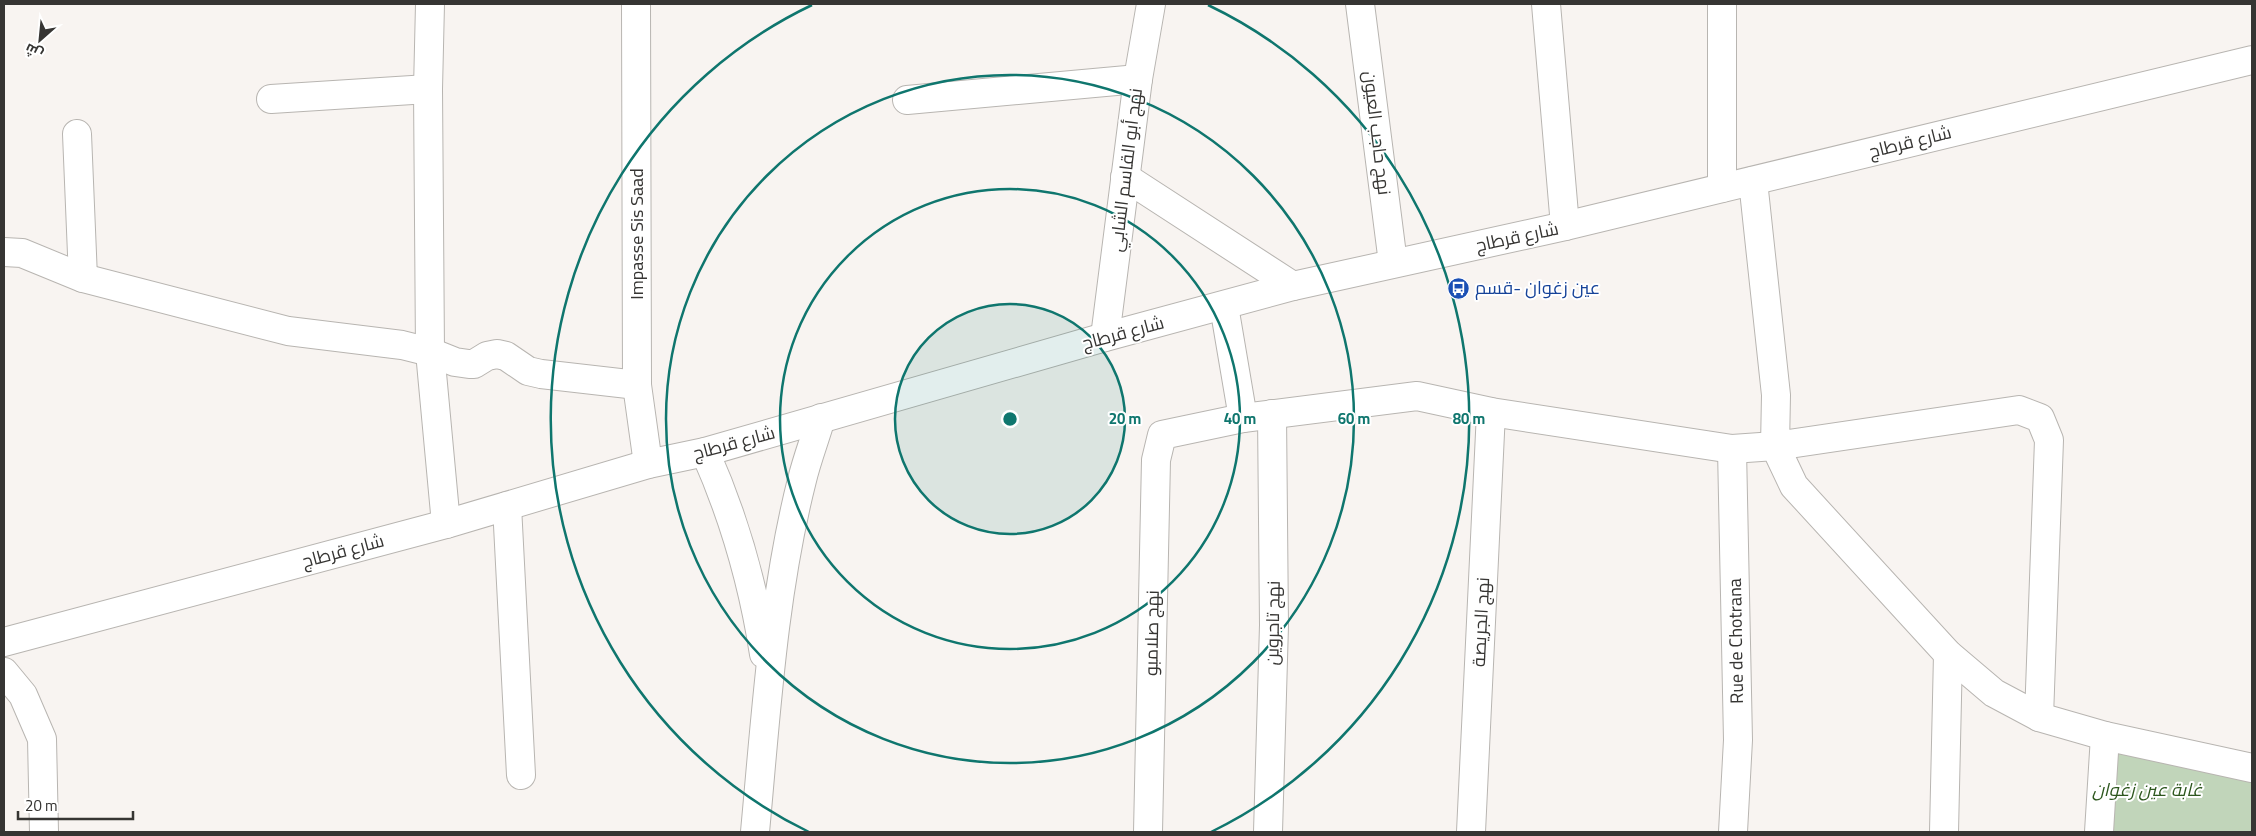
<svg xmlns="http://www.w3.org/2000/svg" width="2256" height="836" viewBox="0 0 2256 836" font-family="Georgia,Cairo,serif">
<rect width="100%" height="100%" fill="#f8f4f1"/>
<path fill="#c1d5ba" d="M2109,740L2252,770V832H2101Z"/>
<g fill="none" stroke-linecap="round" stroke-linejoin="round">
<defs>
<g id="street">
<path d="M430,4L428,89L430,352L446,524"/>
<path d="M636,4L637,385L648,464"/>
<path d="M1360,4L1393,263"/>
<path d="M1546,4L1565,226"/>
<path d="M1722,4V188"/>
<path d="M271,99L428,89"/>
<path d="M907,100L1138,79"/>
<path d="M77,134L83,278"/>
<path d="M1125,177L1293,286"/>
<path d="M1753,181L1776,395L1775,446L2019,410L2040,418L2049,440L2039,717"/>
<path d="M4,252L22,253L83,278L288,331L402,345L430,352L455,362L469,364H474L487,356L497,354L506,356L528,371L541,374L637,385"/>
<path d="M1224,306L1243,418"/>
<path d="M1105,337L1138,79L1151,4"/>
<path d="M1732,449L1738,740L1733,832"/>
<path d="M507,506L521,775"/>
<path d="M4,672L23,695L42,739L44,832"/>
<path d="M1148,832L1156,460L1162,435L1243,418L1417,396L1491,412L1732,449L1775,446L1794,486L1948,654L1994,693L2039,717L2105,736L2252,768"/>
<path d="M1268,832L1274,625L1272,414"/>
<path d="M1471,832L1491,412"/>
<path d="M1944,832L1948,654"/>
<path d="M2099,832L2105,736"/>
</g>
<g id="secondary">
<path d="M705,452C734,517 753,583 764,654"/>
<path d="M4,642L446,524L648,464L705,452L1105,337L1293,286L1565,226L2252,60"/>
<path d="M755,832C766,715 773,594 802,480C807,459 815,439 821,418"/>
</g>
</defs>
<use href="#street" stroke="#b8b5b1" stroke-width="30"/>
<use href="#secondary" stroke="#b8b5b1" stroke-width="30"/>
<use href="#street" stroke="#fff" stroke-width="28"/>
<use href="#secondary" stroke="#fff" stroke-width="28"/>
</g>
<circle cx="1010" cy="419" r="115" fill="#0f766e" fill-opacity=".12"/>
<g fill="none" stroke="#0f766e" stroke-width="2.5">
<circle cx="1010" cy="419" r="115"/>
<circle cx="1010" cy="419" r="230"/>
<circle cx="1010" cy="419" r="344"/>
<path d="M809 832A459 459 0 0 1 812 5M1208 5A459 459 0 0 1 1211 832"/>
</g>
<defs>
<symbol id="bus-disc" viewBox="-11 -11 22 22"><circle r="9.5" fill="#1a4fb4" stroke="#fff"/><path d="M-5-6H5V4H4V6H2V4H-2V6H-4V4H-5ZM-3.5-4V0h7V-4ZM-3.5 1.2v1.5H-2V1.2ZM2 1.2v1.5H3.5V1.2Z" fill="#fff"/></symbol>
</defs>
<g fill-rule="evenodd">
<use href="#bus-disc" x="1446" y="276" width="25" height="25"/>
</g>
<g text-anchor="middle" stroke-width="4" stroke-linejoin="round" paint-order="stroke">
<g font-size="18" fill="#363533" stroke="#fff">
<text transform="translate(1377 133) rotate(83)" y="6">نهج حاجب العيون</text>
<text transform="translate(1910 142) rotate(-14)" y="6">شارع قرطاج</text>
<text transform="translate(1126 170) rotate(-83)" y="6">نهج أبو القاسم الشابي</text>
<text transform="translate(637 234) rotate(-90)" y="6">Impasse Sis Saad</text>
<text transform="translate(1517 237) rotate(-12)" y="6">شارع قرطاج</text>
<text transform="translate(1123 333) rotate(-15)" y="6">شارع قرطاج</text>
<text transform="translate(734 443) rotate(-15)" y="6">شارع قرطاج</text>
<text transform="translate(343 551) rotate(-15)" y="6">شارع قرطاج</text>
<text transform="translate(1481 622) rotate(-87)" y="6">نهج الجريصة</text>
<text transform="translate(1273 623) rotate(-89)" y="6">نهج تاجروين</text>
<text transform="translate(1152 633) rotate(-89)" y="6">نهج صلامبو</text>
<text transform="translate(1736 641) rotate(-91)" y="6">Rue de Chotrana</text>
</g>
<g font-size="18" fill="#164399" stroke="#fff" text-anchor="start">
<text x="1475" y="294">عين زغوان -قسم</text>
</g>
<g font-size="18" font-style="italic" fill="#2d571e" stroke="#fff">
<text x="2147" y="796">غابة عين زغوان</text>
</g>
</g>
<circle cx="1010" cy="419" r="8" fill="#0f766e" stroke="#fff" stroke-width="2.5"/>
<g font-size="15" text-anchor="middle" font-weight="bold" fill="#0f766e" stroke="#fff" stroke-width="4" stroke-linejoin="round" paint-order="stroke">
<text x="1125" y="424">20 m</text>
<text x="1240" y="424">40 m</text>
<text x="1354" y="424">60 m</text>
<text x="1469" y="424">80 m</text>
</g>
<rect width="2256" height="836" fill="none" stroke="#363533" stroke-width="10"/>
<g transform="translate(40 40) rotate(207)" stroke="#ffffff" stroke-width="4" paint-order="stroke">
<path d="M0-4L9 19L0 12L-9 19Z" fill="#363533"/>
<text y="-8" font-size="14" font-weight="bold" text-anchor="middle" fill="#363533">ش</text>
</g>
<path d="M18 811v8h115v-8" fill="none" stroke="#363533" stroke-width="2.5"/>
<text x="25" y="811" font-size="15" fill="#363533" stroke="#ffffff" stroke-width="4" paint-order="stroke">20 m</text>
</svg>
